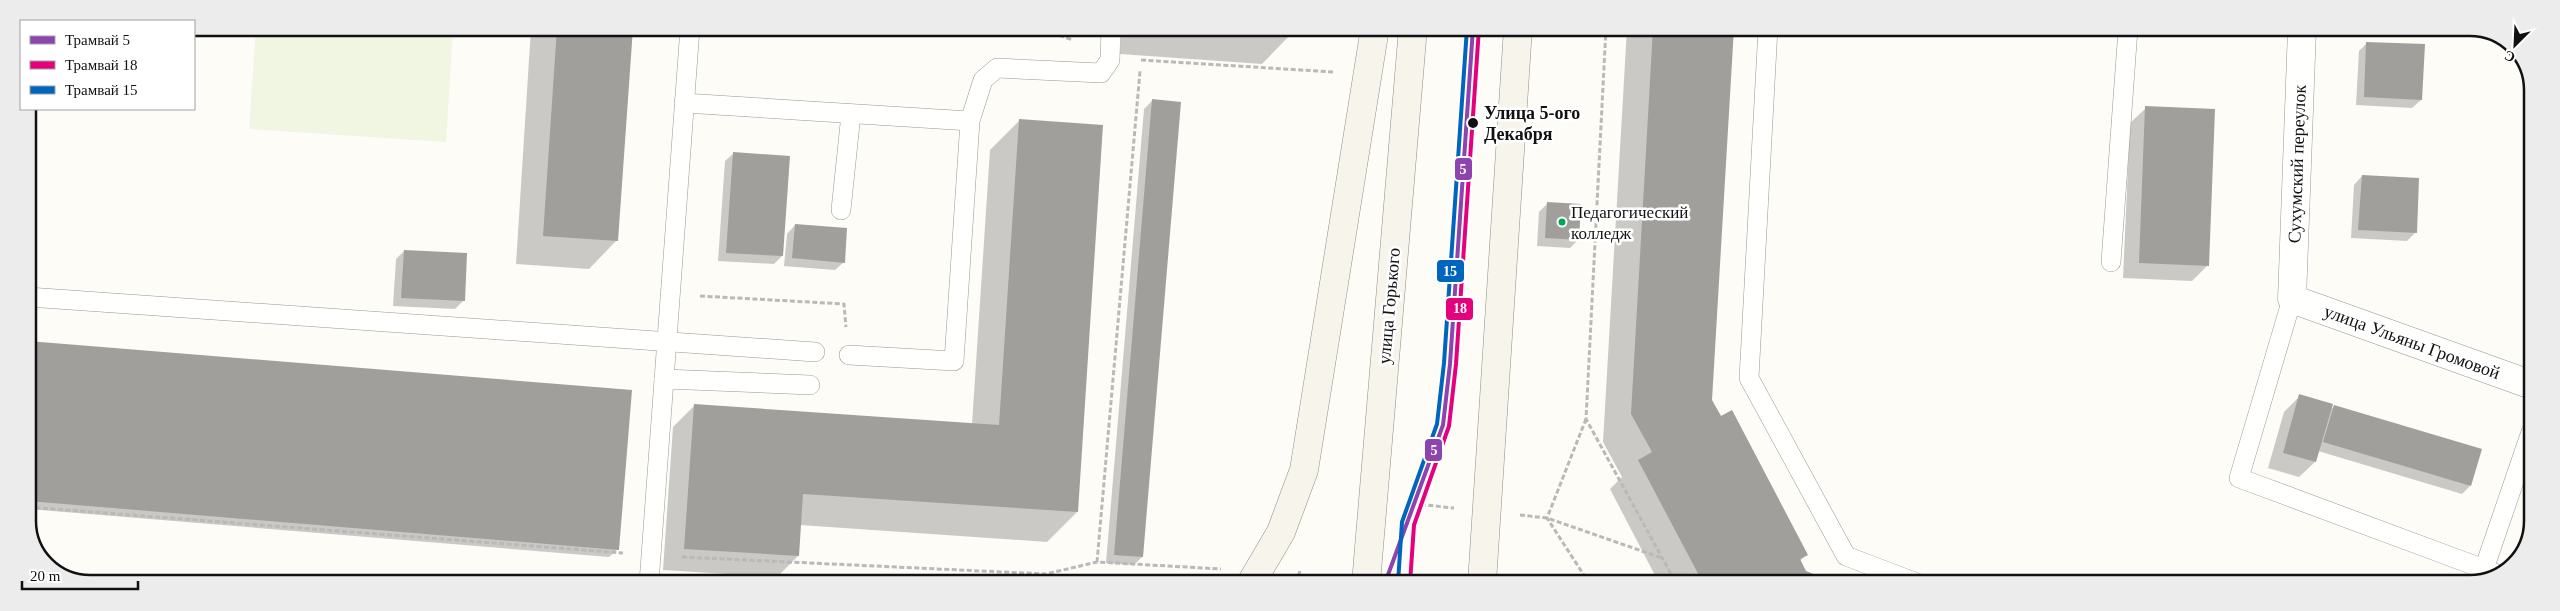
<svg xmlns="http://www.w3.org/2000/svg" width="2560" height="611" viewBox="0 0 2560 611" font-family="Georgia,serif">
<rect width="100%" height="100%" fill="#fdfcf7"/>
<path fill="#f0f6e1" d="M256,28H453L446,142L249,129Z"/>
<g fill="#0003">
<path d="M531,28H631L617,240L589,269L516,264Z"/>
<path d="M1122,28H1292L1291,34L1262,64L1120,54Z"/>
<path d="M1627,28H1732L1711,400L1807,554L1800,561L1805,572L1833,583H1659L1610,489L1622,477L1603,442Z"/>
<path d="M2367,43L2421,100L2412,108L2356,105L2359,51Z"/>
<path d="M1152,101L1142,557L1134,565L1106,563L1144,109Z"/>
<path d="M2146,108L2208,265L2192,281L2123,278L2130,123Z"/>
<path d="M1019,121L1077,512L1047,542L800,525L798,556L777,577L663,570L673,427L694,406L972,424L990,150Z"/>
<path d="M734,153L782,256L774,264L718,261L725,161Z"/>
<path d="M2362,176L2415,233L2407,241L2351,238L2354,185Z"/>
<path d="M1548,203L1578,240L1570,248L1537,246L1539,212Z"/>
<path d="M795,225L844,262L835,270L784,266L787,234Z"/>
<path d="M404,251L464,300L455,309L393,306L396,259Z"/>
<path d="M28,342L631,391L618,549L609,557L28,509Z"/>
<path d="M2300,396L2329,411L2334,406L2470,486L2462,494L2318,451L2315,462L2299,477L2268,468L2284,412Z"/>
</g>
<g fill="#a19f9c">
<path d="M557,28H633L618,241L543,236Z"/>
<path d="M1221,28H1293V34Z"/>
<path d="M1653,28H1734L1712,400L1721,416L1732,410L1808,555L1800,559L1806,571L1836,583H1703L1638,460L1652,452L1631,414Z"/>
<path d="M2366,42L2425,44L2422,100L2364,97Z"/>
<path d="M1152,99L1181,102L1143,557L1114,555Z"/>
<path d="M2145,106L2215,109L2209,266L2139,263Z"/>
<path d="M1019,119L1103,125L1078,512L803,494L799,556L684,549L694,404L999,425Z"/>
<path d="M733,152L790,156L783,256L726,253Z"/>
<path d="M2362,175L2419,178L2417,233L2358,230Z"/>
<path d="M1547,202L1581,204L1579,240L1545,238Z"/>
<path d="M795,224L847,228L845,263L792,258Z"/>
<path d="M404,250L467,253L465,301L401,298Z"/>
<path d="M28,341L632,390L619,550L28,501Z"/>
<path d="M2299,394L2333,404L2316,462L2283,453Z"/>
<path d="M2334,405L2482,449L2471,486L2323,442Z"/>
</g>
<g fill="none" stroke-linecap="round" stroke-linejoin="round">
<defs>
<g id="service">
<path d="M1768,28L1749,378L1846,556L1917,583"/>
<path d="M684,103L970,121"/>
<path d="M841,210L851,114"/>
<path d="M2111,262L2128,29"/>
<path d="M28,297L815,352"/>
<path d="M2292,299L2239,478L2484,569"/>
<path d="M849,355L954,361L970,121L983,80L997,68L1101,73L1110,60L1111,28"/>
<path d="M664,379L810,385"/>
<path d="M2497,574L2484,569L2531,432"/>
<path d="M649,583L690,28"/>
</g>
<path id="minor" d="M2302,29L2292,299L2532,385"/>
<g id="secondary">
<path d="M1251,583L1281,532L1304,470L1375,28"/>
<path d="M1366,583L1413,28"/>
<path d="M1482,583L1518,28"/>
</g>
</defs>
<use href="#service" stroke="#979795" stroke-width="20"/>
<use href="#minor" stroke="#979795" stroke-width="29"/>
<use href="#secondary" stroke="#8e8d8b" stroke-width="29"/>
<g stroke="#b9b9b8" stroke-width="3" stroke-dasharray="5 2.5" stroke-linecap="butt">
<path d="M1038,28L1073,40"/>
<path d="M1606,28L1586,419L1676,583"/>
<path d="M1141,60L1333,72"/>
<path d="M700,296L844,304L846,327"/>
<path d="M1586,419L1547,518L1589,583"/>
<path d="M1406,503L1454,508"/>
<path d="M28,507L623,553"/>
<path d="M1520,515L1547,518L1662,558"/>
<path d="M682,557L1046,574L1097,562L1221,569"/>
<path d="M1097,562L1140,71"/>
<path d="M1296,583L1300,571"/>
</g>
<use href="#service" stroke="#fffffe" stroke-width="19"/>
<use href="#minor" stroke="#fffffe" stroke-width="28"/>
<use href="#secondary" stroke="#f6f4eb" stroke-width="28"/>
<defs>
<path id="tram-1" d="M1385,583L1443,425L1450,364L1473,28"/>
<path id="tram-2" d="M1410,583L1414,525L1449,426L1456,364L1479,28"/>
<path id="tram-3" d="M1398,583L1402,522L1437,424L1444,363L1467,28"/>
</defs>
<use href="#tram-1" stroke="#fff" stroke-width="8"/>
<use href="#tram-2" stroke="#fff" stroke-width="8"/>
<use href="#tram-3" stroke="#fff" stroke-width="8"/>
<use href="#tram-1" stroke="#8e44ad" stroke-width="4"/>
<use href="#tram-2" stroke="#e5007d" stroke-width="4"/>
<use href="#tram-3" stroke="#0065bd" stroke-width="4"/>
</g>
<circle fill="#111" stroke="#fff" stroke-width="2" cx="1473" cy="123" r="6"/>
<circle fill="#00a651" stroke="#fff" stroke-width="2" cx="1562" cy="222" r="4.5"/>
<g text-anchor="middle" stroke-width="5" stroke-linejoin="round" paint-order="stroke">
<g font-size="17" fill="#111" stroke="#fff" text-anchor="start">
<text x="1571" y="218">Педагогический<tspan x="1571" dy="21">колледж</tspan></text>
</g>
<g font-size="18" font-weight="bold" fill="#111" stroke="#fff" text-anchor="start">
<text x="1484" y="119">Улица 5-ого<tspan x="1484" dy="21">Декабря</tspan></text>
</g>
<g font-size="18" fill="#111" stroke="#fff">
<text transform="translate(2297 164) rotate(-88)" y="6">Сухумский переулок</text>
<text transform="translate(1389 306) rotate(-85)" y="6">улица Горького</text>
<text transform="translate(2412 342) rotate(20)" y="6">улица Ульяны Громовой</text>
</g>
</g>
<path d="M0 0H2560V611H0ZM90 36H2470A54 54 0 0 1 2524 90V521A54 54 0 0 1 2470 575H90A54 54 0 0 1 36 521V90A54 54 0 0 1 90 36Z" fill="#ececec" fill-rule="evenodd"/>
<path fill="none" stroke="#111" stroke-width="2.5" d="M90 36H2470A54 54 0 0 1 2524 90V521A54 54 0 0 1 2470 575H90A54 54 0 0 1 36 521V90A54 54 0 0 1 90 36Z"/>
<g stroke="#fff" stroke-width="2">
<rect x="1454" y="157" width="19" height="24" rx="5" fill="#8e44ad"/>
<rect x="1436" y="259" width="29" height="24" rx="5" fill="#0065bd"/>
<rect x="1445" y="297" width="29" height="24" rx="5" fill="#e5007d"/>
<rect x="1424" y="438" width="19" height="24" rx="5" fill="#8e44ad"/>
</g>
<g font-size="14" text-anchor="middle" font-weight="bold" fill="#fff">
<text x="1463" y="174">5</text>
<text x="1450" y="276">15</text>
<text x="1460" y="313">18</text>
<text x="1434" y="455">5</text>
</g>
<rect x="20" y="20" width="175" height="90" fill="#ffffff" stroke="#a0a0a0"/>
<rect x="30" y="36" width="25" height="8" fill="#8e44ad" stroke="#a0a0a0"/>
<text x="65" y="45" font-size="15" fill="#111111">Трамвай 5</text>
<rect x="30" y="61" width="25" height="8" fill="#e5007d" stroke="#a0a0a0"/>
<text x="65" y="70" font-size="15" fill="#111111">Трамвай 18</text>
<rect x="30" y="86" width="25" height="8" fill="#0065bd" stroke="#a0a0a0"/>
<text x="65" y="95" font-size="15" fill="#111111">Трамвай 15</text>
<g transform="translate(2515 45) rotate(204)" stroke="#ffffff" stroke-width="4" paint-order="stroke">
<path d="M0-4L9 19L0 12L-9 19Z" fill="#111111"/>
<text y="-8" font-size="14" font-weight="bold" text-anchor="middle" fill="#111111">С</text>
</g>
<path d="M22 581v8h116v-8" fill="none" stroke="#111111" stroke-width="2.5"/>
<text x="30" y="581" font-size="15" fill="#111111" stroke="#ffffff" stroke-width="4" paint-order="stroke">20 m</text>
</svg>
